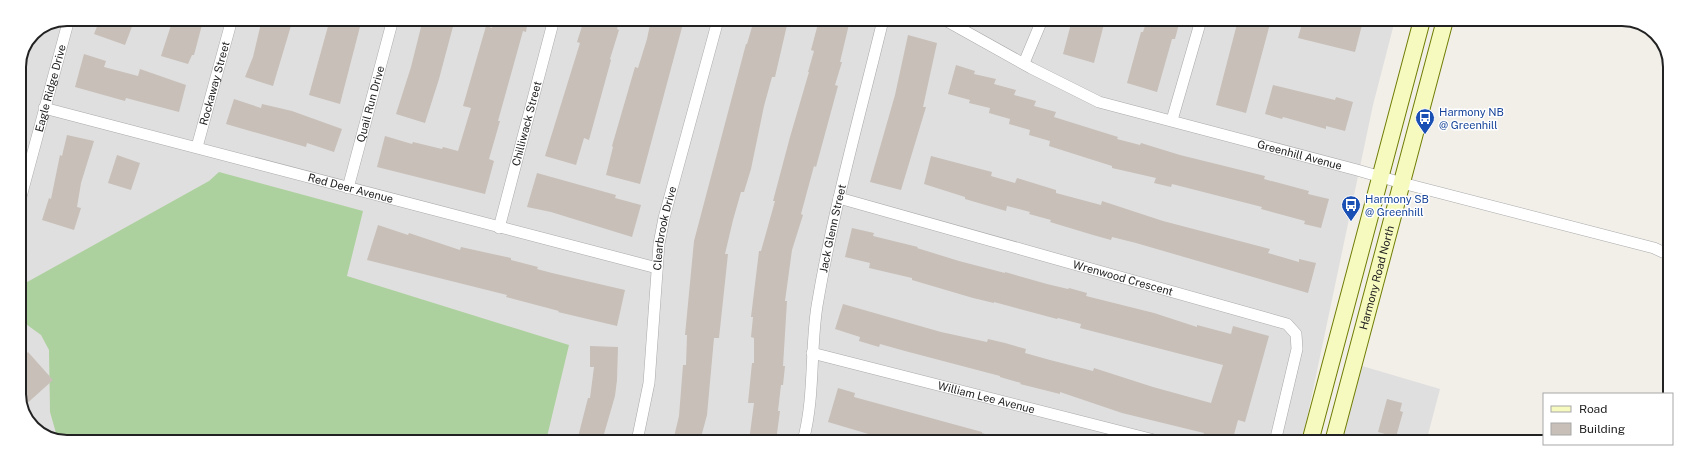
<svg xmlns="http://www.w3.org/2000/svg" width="1689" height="461" viewBox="0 0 1689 461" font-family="'Public Sans',sans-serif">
<rect width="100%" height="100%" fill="#f2efe9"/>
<g fill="#e0dfdf">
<path d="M67,19L1395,20L1373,105L1302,442L55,440L31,426L19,397V67L33,33Z"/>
<path d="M1352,363L1440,389L1426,442H1330Z"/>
</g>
<path fill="#add19e" d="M219,172L363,211L347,276L569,345L546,441L58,440L50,412L49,350L41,335L19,319L20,286L209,181Z"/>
<g fill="#c7bfb8">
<path d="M100,19H131L130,23L133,24L125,45L94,34Z"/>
<path d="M173,19H196L203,21L194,55H192L188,64L161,56Z"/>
<path d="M262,19H293L273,86L245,77L253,57Z"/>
<path d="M330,19H362L340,104L309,95Z"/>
<path d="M423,19H455L439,79L425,123L396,114L411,67Z"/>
<path d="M494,19H528L526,32L523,31L498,121H500L489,159L494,161L485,194L377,167L385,136L412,144L413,142L442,149L443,147L458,151L471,108L463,106L486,26L492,28Z"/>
<path d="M584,20H620L617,29L619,30L610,59L611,60L589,140L584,138L576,165L545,156L580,43L577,42Z"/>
<path d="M651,20H684L640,184L606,175L613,147L612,146L635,67L638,68L647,39Z"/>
<path d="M754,20H766L787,25L775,77H772L764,106L751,169L744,192H741L733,220L725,254H728L719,338H714L707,415L700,441H673L679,416L683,365H686L687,335H685L694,241L746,44H747Z"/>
<path d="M819,20H850L840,62H842L835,85L838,86L816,167L814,166L801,214L803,215L792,250L785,301H787L783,366H785L783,385H781L778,411H780L776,441H749L754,403H748L752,363H754V338L751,337L753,317H751L759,251H761L775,201H773L790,137L809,72H808L814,51L811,50Z"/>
<path d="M1072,20H1105L1094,63L1063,54Z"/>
<path d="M1147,20H1180L1175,39H1172L1157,92L1127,83L1141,32H1143Z"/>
<path d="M1238,20H1271L1246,113L1216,105Z"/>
<path d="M1303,20H1340L1362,25L1355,52L1298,38Z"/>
<path d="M908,35L937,43L923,107H926L901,190L870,182L895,95Z"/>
<path d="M84,54L106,61L104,67L138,76L140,69L186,85L179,112L126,98L125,101L75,87Z"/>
<path d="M956,65L975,71L974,74L996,79L994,84L1016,90L1014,95L1036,101L1034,106L1056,112L1054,117L1118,137L1117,139L1140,145L1141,143L1180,155L1265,176L1264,179L1309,191L1308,194L1329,199L1321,228L1304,224L1305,221L1261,209L1262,207L1172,184L1171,187L1154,183L1156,178L1112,168V166L1049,146L1050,141L1029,135L1030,130L1009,124L1010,119L989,113L990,108L969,103L970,100L948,94Z"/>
<path d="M1273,85L1335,100L1336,97L1353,102L1345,131L1326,126V129L1283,117L1282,119L1265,114Z"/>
<path d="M234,99L261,108L262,104L292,111L342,129L334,152L307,143L306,147L226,124Z"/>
<path d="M67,135L94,141L81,183L77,207L81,208L74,230L42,220L49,198L51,199L60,155L62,156Z"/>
<path d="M117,155L140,163L131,190L108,183Z"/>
<path d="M931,156L992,172L991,176L1015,183L1017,178L1056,190V193L1101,205L1102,201L1163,221L1270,249L1268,253L1299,262V259L1316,263L1308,293L1136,243L1112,237L1111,240L1093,235L1050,222L1051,220L1029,214L1030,212L1007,206L1006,211L965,199V197L924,184Z"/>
<path d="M537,173L616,195L615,198L641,205L632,237L551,212L527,207Z"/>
<path d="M378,225L408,235L409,233L460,250L461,247L488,253L511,258V260L538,267L537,269L552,273L625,290L617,326L558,312L559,311L506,297L507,295L367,260Z"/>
<path d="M852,228L874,233L873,236L918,247L917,248L959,261L1005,273V272L1047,284L1068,289L1069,288L1087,293L1086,296L1154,313L1197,327V325L1231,334L1233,326L1269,336L1245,422L1238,420L1232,442H1201L1204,433L1122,413L1060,392V394L1020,384L1021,383L1000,377V376L905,351L880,344L879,347L859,341L860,337L835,329L843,304L941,332L987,342L988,339L1005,343L1026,349L1025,353L1050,360L1093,371L1094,368L1153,387L1211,403L1223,365L1080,328L1081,324L1058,318L1057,319L994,302V303L973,298L912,280V278L869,268L870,263L845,257Z"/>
<path d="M590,346L618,347L617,380L615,396L602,441H577L588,398H590L594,367H590Z"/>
<path d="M28,352L53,380L23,407L19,397V360Z"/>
<path d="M838,388L855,393L854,397L982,432V433L1001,439L1000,441H892L828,422Z"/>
<path d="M1387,399L1402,403L1400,411L1403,412L1396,437L1378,432Z"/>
</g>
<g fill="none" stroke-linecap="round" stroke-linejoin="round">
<defs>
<g id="street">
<path id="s1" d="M945,20L1031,68L1099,102L1357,170L1402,183L1654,248L1669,255"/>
<path d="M1024,63L1042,20"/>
<path id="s2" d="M44,108L657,268"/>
<path d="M1172,120L1201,20"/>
<path id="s3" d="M197,147L232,19"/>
<path id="s4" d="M348,188L393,19"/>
<path id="s5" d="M839,198L1287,324L1296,334L1297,349L1275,442"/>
<path id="s6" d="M19,204L69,19"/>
<path id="s7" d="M499,228L554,19"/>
<path id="s8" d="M812,353L1162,442"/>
<path id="s9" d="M637,441L649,383L659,244L664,218L718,20"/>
<path id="s10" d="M803,441C815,397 810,351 817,306C833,210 860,115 883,20"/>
</g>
<g id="secondary">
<path d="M1310,442L1422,20"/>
<path id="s11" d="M1333,442L1445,20"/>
</g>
</defs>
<use href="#street" stroke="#a9a9a9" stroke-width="12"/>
<use href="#secondary" stroke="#707d05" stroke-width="18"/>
<use href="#street" stroke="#fff" stroke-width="11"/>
<use href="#secondary" stroke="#f7fabf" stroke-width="16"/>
</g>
<defs>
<symbol id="bus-pin" viewBox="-11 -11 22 30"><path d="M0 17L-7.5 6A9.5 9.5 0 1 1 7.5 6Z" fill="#1a4fb4" stroke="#fff"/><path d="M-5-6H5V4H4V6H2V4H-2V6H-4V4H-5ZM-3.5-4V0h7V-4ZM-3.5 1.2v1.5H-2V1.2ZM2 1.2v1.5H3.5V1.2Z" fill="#fff"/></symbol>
</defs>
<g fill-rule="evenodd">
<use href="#bus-pin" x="1414" y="107" width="22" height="30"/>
<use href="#bus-pin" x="1340" y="194" width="22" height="30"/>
</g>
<g text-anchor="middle" stroke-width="3" stroke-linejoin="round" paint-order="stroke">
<g font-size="11" fill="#222" stroke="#fff">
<text dy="4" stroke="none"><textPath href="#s3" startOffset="66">Rockaway Street</textPath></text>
<text dy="4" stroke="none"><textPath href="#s6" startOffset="120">Eagle Ridge Drive</textPath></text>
<text dy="4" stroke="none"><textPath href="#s4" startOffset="87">Quail Run Drive</textPath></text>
<text dy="4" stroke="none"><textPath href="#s7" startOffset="108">Chilliwack Street</textPath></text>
<text dy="4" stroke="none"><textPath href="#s1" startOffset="382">Greenhill Avenue</textPath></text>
<text dy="4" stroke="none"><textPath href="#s2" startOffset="317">Red Deer Avenue</textPath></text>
<text dy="4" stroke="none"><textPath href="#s9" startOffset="215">Clearbrook Drive</textPath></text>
<text dy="4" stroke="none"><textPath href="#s10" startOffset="215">Jack Glenn Street</textPath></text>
<text dy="4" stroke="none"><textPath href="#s5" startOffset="295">Wrenwood Crescent</textPath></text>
<text dy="4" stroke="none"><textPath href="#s11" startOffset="170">Harmony Road North</textPath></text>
<text dy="4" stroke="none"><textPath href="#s8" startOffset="180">William Lee Avenue</textPath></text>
</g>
<g font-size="11" fill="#164399" stroke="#fff" text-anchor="start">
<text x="1439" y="116">Harmony NB<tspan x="1439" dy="13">@ Greenhill</tspan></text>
<text x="1365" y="203">Harmony SB<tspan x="1365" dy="13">@ Greenhill</tspan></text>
</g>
</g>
<path d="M0 0H1689V461H0ZM67 26H1622A41 41 0 0 1 1663 67V394A41 41 0 0 1 1622 435H67A41 41 0 0 1 26 394V67A41 41 0 0 1 67 26Z" fill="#fff" fill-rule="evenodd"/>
<path fill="none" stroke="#222" stroke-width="2" d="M67 26H1622A41 41 0 0 1 1663 67V394A41 41 0 0 1 1622 435H67A41 41 0 0 1 26 394V67A41 41 0 0 1 67 26Z"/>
<rect x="1543" y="393" width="130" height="52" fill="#ffffff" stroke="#a7a7a7"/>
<rect x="1551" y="406" width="20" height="6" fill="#f7fabf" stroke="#a7a7a7"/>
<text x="1579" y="413" font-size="12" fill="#222222">Road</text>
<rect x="1551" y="423" width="20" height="12" fill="#c7bfb8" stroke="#a7a7a7"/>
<text x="1579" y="433" font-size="12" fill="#222222">Building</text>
</svg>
